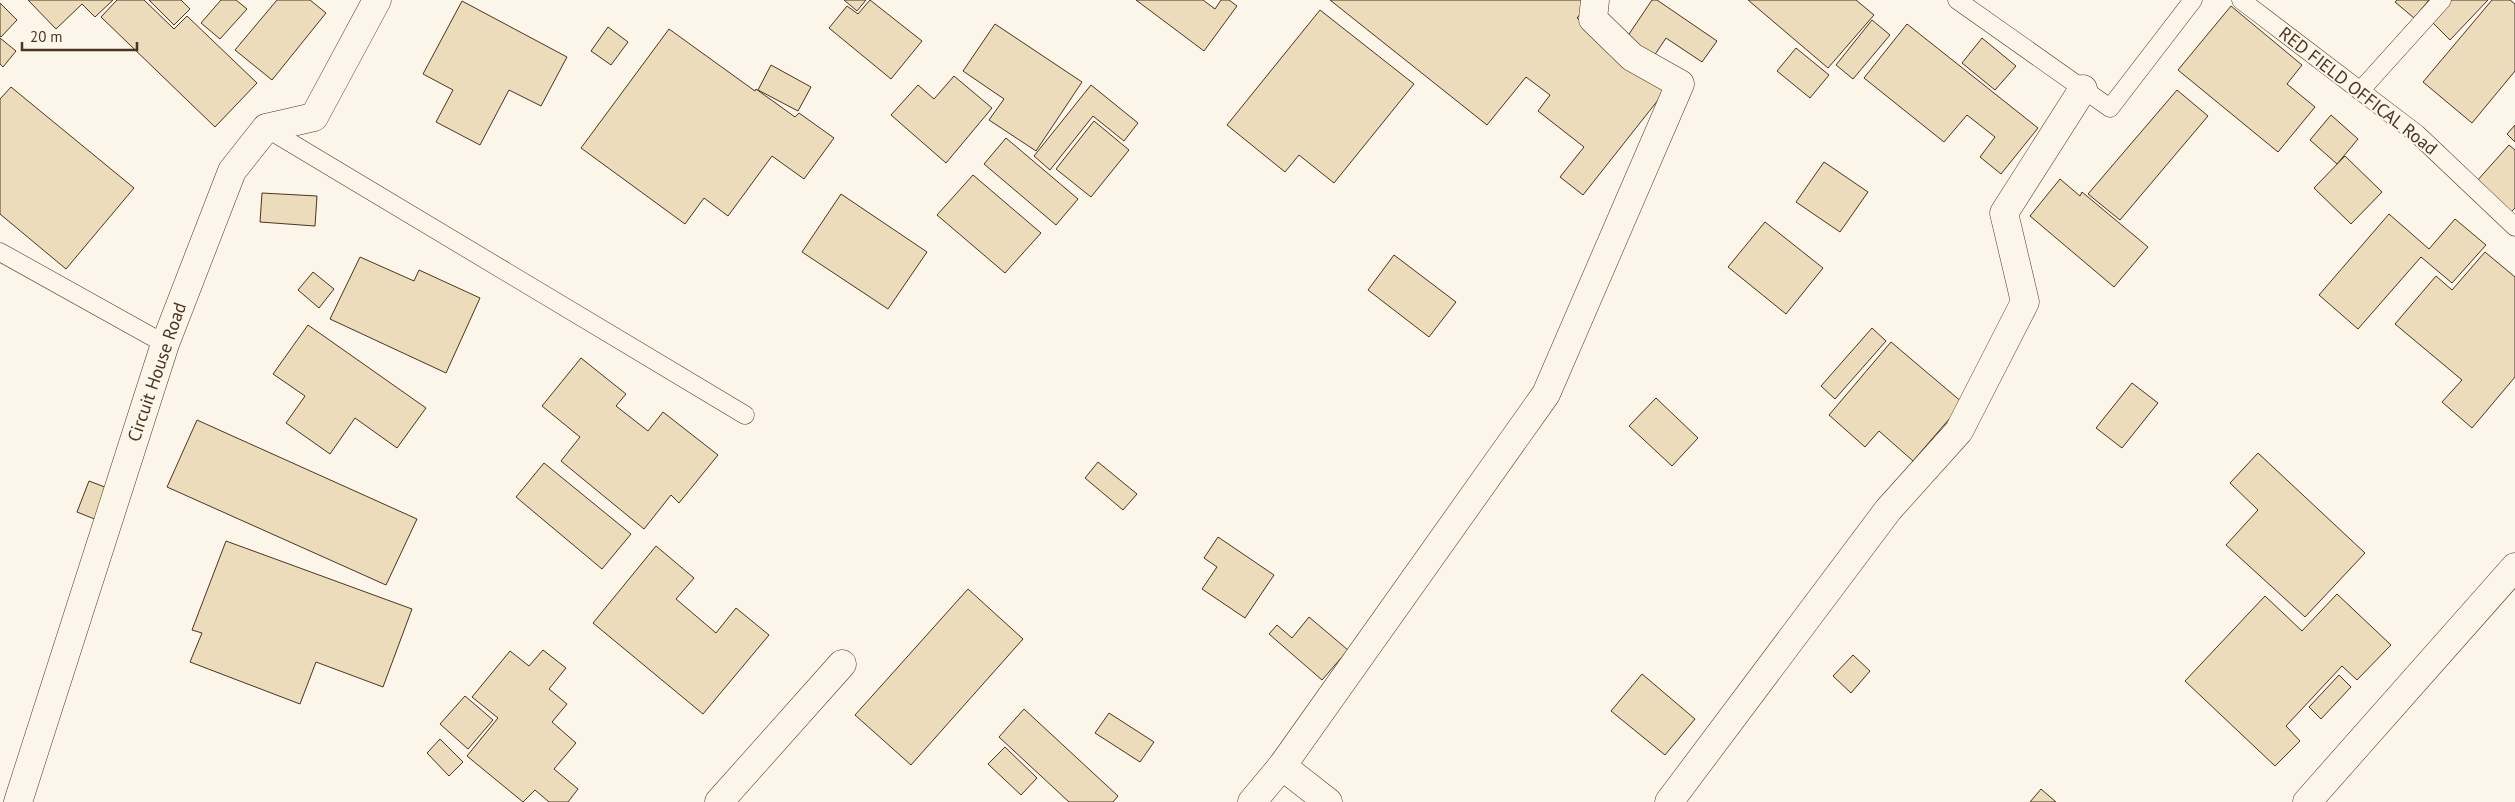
<svg xmlns="http://www.w3.org/2000/svg" width="2515" height="802" viewBox="0 0 2515 802" font-family="'PT Sans',sans-serif">
<rect width="100%" height="100%" fill="#fbf6e9"/>
<g fill="#ecdcbc" stroke="#4a3520">
<path d="M28,0H113L95,17L82,4L56,29Z"/>
<path d="M117,0H144L174,29L187,16L257,83L215,127L101,17Z"/>
<path d="M149,0H181L190,9L174,25Z"/>
<path d="M221,0H236L247,9L220,39L201,23Z"/>
<path d="M277,0H310L326,13L272,80L235,50Z"/>
<path d="M844,0H866L857,11Z"/>
<path d="M870,0L922,41L891,79L829,28L847,6L858,14Z"/>
<path d="M1136,0H1203L1215,9L1221,0H1229L1237,6L1204,51Z"/>
<path d="M1330,0H1586L1589,3L1577,18L1666,90L1583,195L1560,177L1584,147L1538,111L1550,95L1526,77L1487,125Z"/>
<path d="M1652,0H1657L1717,41L1702,62L1666,38L1650,62L1623,43Z"/>
<path d="M1748,0H1856L1874,15L1828,68Z"/>
<path d="M2397,0H2429L2414,18L2395,2Z"/>
<path d="M2450,0H2488L2450,40L2430,20Z"/>
<path d="M2492,0H2510L2515,4V71L2472,123L2423,82Z"/>
<path d="M462,1L567,57L541,106L509,90L480,145L436,122L453,90L423,74Z"/>
<path d="M0,3L17,20L1,37L0,36Z"/>
<path d="M2231,6L2302,65L2287,84L2315,107L2278,152L2178,70Z"/>
<path d="M1320,10L1414,84L1334,183L1299,155L1285,172L1227,125Z"/>
<path d="M1872,20L1890,35L1853,79L1836,65Z"/>
<path d="M995,24L1082,82L1036,151L989,120L1004,99L963,71Z"/>
<path d="M1907,24L2038,128L2001,174L1980,157L1995,137L1967,115L1944,142L1864,78Z"/>
<path d="M608,27L628,42L611,65L591,51Z"/>
<path d="M669,29L755,91L756,89L795,117L799,113L834,138L804,179L772,156L728,216L704,198L685,224L581,148Z"/>
<path d="M0,38L16,51L3,67L0,64Z"/>
<path d="M1982,38L2016,66L1995,90L1962,63Z"/>
<path d="M1796,48L1829,75L1810,98L1777,71Z"/>
<path d="M771,65L811,87L798,111L758,90Z"/>
<path d="M954,76L992,108L946,163L891,115L918,85L934,99Z"/>
<path d="M1091,85L1138,123L1124,141L1093,116L1050,170L1034,156Z"/>
<path d="M11,87L134,188L66,269L0,214V99Z"/>
<path d="M2177,90L2208,116L2120,220L2088,194Z"/>
<path d="M2331,115L2358,139L2337,164L2310,140Z"/>
<path d="M1094,121L1129,150L1091,197L1056,169Z"/>
<path d="M2515,125V142L2507,134Z"/>
<path d="M1006,138L1078,199L1056,225L984,164Z"/>
<path d="M2509,145L2515,150V208L2511,212L2476,182Z"/>
<path d="M2345,156L2382,192L2351,224L2314,188Z"/>
<path d="M1824,162L1868,192L1840,232L1796,202Z"/>
<path d="M973,175L1041,233L1005,273L937,215Z"/>
<path d="M2060,179L2080,196L2082,192L2148,247L2114,287L2030,216Z"/>
<path d="M262,193L317,196L315,226L260,222Z"/>
<path d="M841,194L927,252L888,309L802,252Z"/>
<path d="M2389,214L2429,249L2455,219L2486,245L2452,283L2421,257L2358,329L2319,295Z"/>
<path d="M1765,222L1823,268L1786,314L1728,267Z"/>
<path d="M2485,252L2515,277V377L2472,428L2442,402L2462,380L2395,324L2436,276L2452,290Z"/>
<path d="M1394,255L1456,302L1429,337L1368,290Z"/>
<path d="M360,257L414,281L419,270L480,298L446,373L330,319Z"/>
<path d="M313,272L334,289L319,308L298,290Z"/>
<path d="M308,325L426,408L397,448L355,418L330,454L286,423L305,396L273,374Z"/>
<path d="M1872,328L1886,341L1835,399L1821,386Z"/>
<path d="M1891,342L1963,403L1913,461L1879,431L1865,447L1829,415Z"/>
<path d="M581,358L626,394L616,406L648,431L663,412L718,455L679,503L671,495L644,529L561,461L580,437L542,406Z"/>
<path d="M2132,383L2158,403L2122,448L2096,428Z"/>
<path d="M1656,398L1698,438L1672,466L1629,426Z"/>
<path d="M197,420L417,519L386,585L167,487Z"/>
<path d="M2258,453L2365,553L2305,617L2226,545L2258,510L2230,483Z"/>
<path d="M1098,462L1137,494L1123,510L1085,478Z"/>
<path d="M544,463L631,534L602,569L516,497Z"/>
<path d="M89,481L110,489L97,520L77,512Z"/>
<path d="M1218,537L1274,575L1245,618L1202,589L1217,567L1204,558Z"/>
<path d="M226,541L412,609L383,687L316,662L300,704L190,662L202,633L192,630Z"/>
<path d="M656,546L694,578L676,599L716,633L736,608L769,635L703,714L593,623Z"/>
<path d="M968,589L1023,639L911,765L855,715Z"/>
<path d="M2337,594L2391,645L2357,680L2342,666L2286,726L2300,741L2275,766L2185,681L2265,596L2302,631Z"/>
<path d="M1309,617L1348,650L1322,680L1269,634L1277,625L1292,638Z"/>
<path d="M543,650L566,668L549,689L567,704L552,722L576,743L554,769L578,789L568,802H549L535,790L523,802L467,756L498,718L472,697L510,651L529,666Z"/>
<path d="M1853,655L1870,671L1851,693L1833,676Z"/>
<path d="M1642,674L1695,719L1665,755L1611,711Z"/>
<path d="M2339,675L2351,687L2321,719L2309,707Z"/>
<path d="M465,696L493,720L468,749L440,724Z"/>
<path d="M1024,709L1118,796L1113,802H1069L999,737Z"/>
<path d="M1109,713L1154,742L1140,762L1095,733Z"/>
<path d="M440,739L463,762L449,776L427,753Z"/>
<path d="M1005,747L1037,778L1021,795L988,764Z"/>
<path d="M2041,789L2056,802H2030Z"/>
</g>
<g fill="none" stroke-linecap="round" stroke-linejoin="round">
<defs>
<g id="lane">
<path d="M1957,0L2110,108L2193,0"/>
<path d="M2241,0L2417,134L2515,227"/>
<path d="M2360,91L2442,0"/>
<path d="M266,128L745,415"/>
<path d="M0,252L165,344"/>
</g>
<g id="street">
<path d="M1282,766L1328,802"/>
<path d="M18,802L165,344L232,171L266,128L314,117L377,0"/>
<path d="M719,802L842,664"/>
<path d="M1252,802L1282,766L1546,394L1680,84L1632,57L1593,19L1595,0"/>
<path d="M1669,802L1888,510L1959,431L2025,302L2004,213L2083,89"/>
<path d="M2307,802L2515,567"/>
</g>
</defs>
<use href="#lane" stroke="#4a3520" stroke-width="19"/>
<use href="#street" stroke="#4a3520" stroke-width="29"/>
<use href="#lane" stroke="#fbf6e9" stroke-width="18"/>
<use href="#street" stroke="#fbf6e9" stroke-width="28"/>
</g>
<g text-anchor="middle" stroke-width="4" stroke-linejoin="round" paint-order="stroke">
<g font-size="18" fill="#4a3520" stroke="#fbf6e9">
<text transform="translate(2358 91) rotate(38)" y="6">RED FIELD OFFICAL Road</text>
<text transform="translate(157 372) rotate(-71)" y="6">Circuit House Road</text>
</g>
</g>
<path d="M22 42v8h115v-8" fill="none" stroke="#4a3520" stroke-width="2.5"/>
<text x="30" y="42" font-size="15" fill="#4a3520" stroke="#fbf6e9" stroke-width="4" paint-order="stroke">20 m</text>
</svg>
